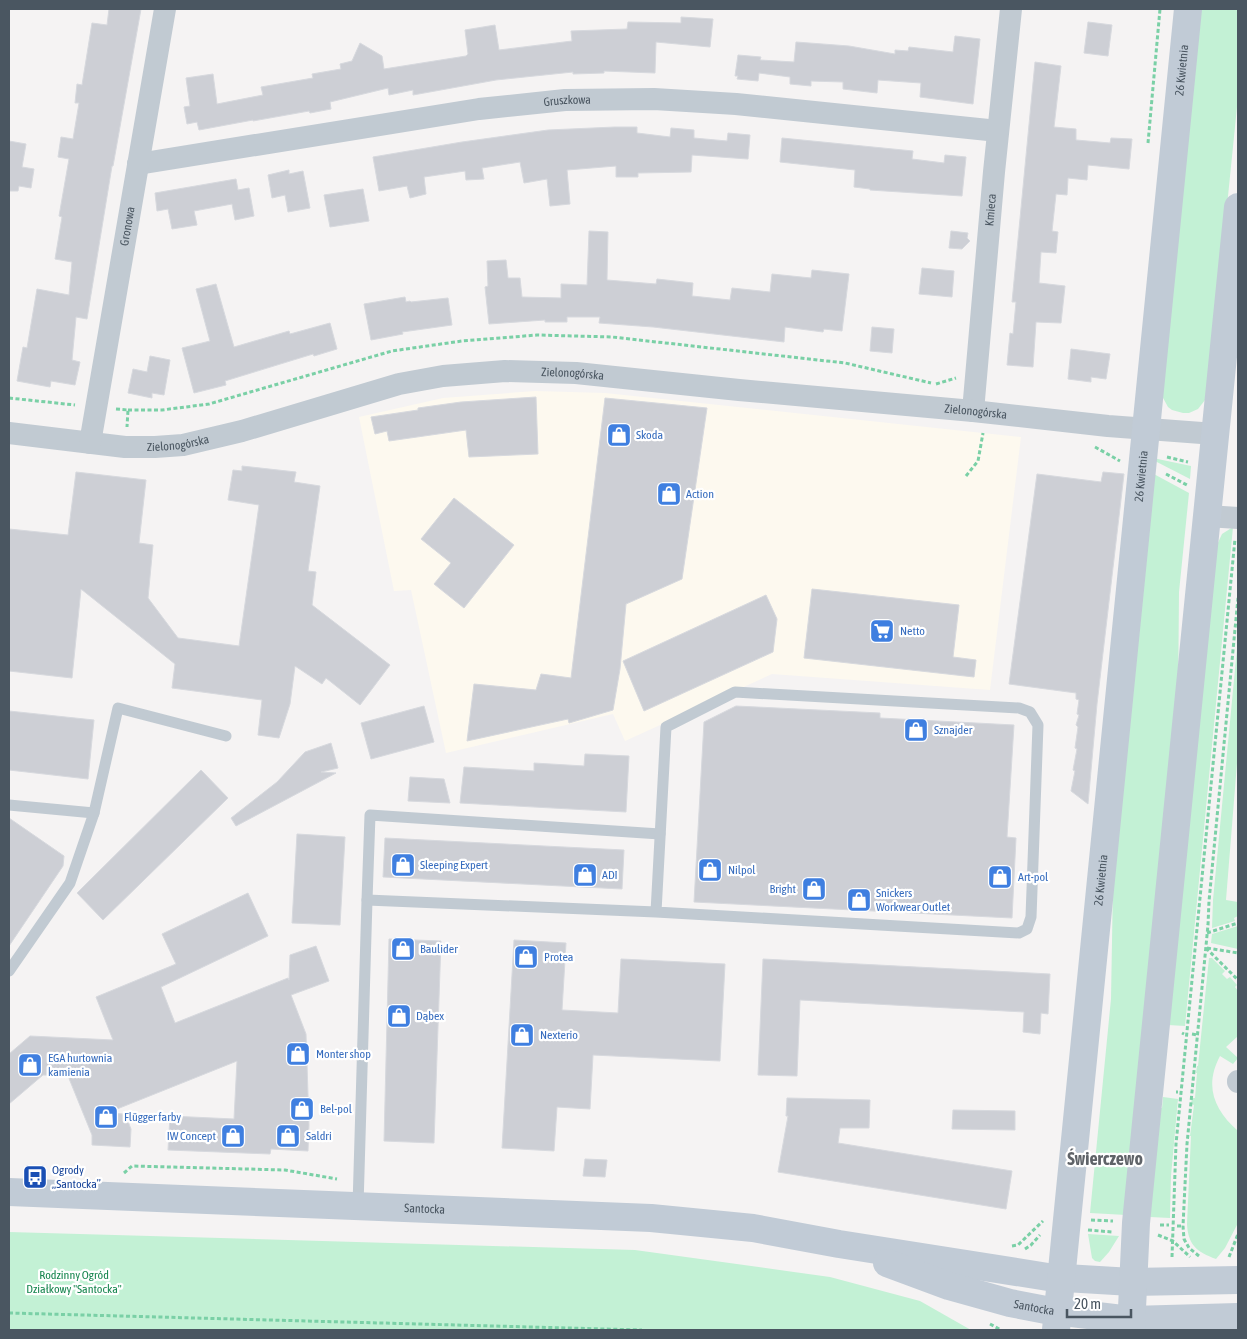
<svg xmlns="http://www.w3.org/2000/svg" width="1247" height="1339" viewBox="0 0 1247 1339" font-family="'Asap Condensed',sans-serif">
<rect width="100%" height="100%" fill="#f5f3f3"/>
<path fill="#fdf9ef" d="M535,391L605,393L1021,437L990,690L772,674L625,741L613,714L446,753L411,590L394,591L359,417L443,398Z"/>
<g fill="#c3f1d5">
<path d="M1198,9H1238V97L1212,355L1205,400L1198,409L1189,413H1183L1172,410L1168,407L1162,396Z"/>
<path d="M1153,458L1191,466L1190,479L1153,460Z"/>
<path d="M1152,473L1189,493L1179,592L1178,705L1126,1215L1090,1213L1111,999L1113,883Z"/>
<path d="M1233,527L1185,1026L1168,1025L1216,547L1222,534Z"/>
<path d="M1238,638V751L1226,900L1238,902V916L1234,918L1235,921L1212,928L1213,900Z"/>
<path d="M1238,926V949L1211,943L1212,934Z"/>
<path d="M1209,958H1212L1225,971L1222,974L1227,979L1230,977L1237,985L1235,987L1238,991V1036L1226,1047L1238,1058L1233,1064L1220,1056C1204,1086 1214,1110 1238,1131V1223L1225,1248L1216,1259C1197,1252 1188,1245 1187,1224L1191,1136H1190L1194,1105L1191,1104L1192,1098H1195L1197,1073H1196L1197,1066H1198Z"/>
<path d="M1163,1097L1178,1099L1171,1176L1170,1218L1150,1217L1160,1108H1162Z"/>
<path d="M9,1232L635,1250L830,1277L920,1301L971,1330H9Z"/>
<path d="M1088,1234L1119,1236L1109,1252L1100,1262L1095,1261L1092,1258Z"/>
</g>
<g fill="#cdcfd5" stroke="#d7d9de">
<path d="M109,9H141L113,166H112L87,319L76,317L72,360L80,362L75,385L51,381L50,387L17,381L23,347L27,348L37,289L69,295L72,262L55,259L62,217L59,216L69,159L58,157L61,137L73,139L79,103H75L77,84L82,85L92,23L107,25Z"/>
<path d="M681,17L713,19L710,47L656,42L655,73L604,71V73L573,74V72L496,80L413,95V90L389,95L388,88L330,102L331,109L310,113L309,111L253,121V120L199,130L197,122L187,124L184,107L190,106L186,78L213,74L217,104L263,95L261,87L313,78L312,74L341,69L340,64L352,61L360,43L382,56L384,69L466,56L468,54L465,30L495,25L499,50L572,41L571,31L627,29L628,22L681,23Z"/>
<path d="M1088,22L1112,25L1108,56L1084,53Z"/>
<path d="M955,36L980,39L973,104L920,97L921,83L878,80L877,93L843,89V82L811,81V86L790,84V77L759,73L758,81L737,79L738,76H735L738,55L761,57L760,60L794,62L796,42L849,46L895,54V50L908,51L909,47L953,52Z"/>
<path d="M1035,62L1061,66L1054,127L1076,129V140L1110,143L1111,138L1132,139L1129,169L1088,165L1087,180L1068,178L1067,195L1056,194L1052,231L1058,232L1056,253L1041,252L1039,283L1065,286L1061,323L1036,322L1033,367L1007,365L1010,333L1013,334L1016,302H1012Z"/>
<path d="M615,127H637V133L670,137L671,128L694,130V138L727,141L728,133L750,135L748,159L692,155L691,172L638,173V177H616V166L567,170L570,204L550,206L547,179L524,183L520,162L482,168L484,179L466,180L465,171L424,177L426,194L410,198L407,186L379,191L373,157L462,142L548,130Z"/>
<path d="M782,138L913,151L912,159L944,163L945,155L966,157L962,196L870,190V189L854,187L855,170L780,162Z"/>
<path d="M9,141L26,144L22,167L34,169L31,188L19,186L18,191H9Z"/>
<path d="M289,170V174L303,171L310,208L288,212L285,195L272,198L268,175Z"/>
<path d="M236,179L238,190L249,188L254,216L235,220L232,204L194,211L197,225L172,229L168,209L157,211L155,193Z"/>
<path d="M363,189L369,221L330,227L324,195Z"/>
<path d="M589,231L608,232L607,280L656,284L657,279L693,283L692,296L730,300L732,288L770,292L772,274L811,278L812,270L849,274L842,331L824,329L823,332L785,327L784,342L653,327L599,323L600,317H567V322H545V320L489,324L485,287L488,286L487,261L506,260L508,278H520L522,297L561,298V284L587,285Z"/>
<path d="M951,231L968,233L967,238L970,241L962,249L949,248Z"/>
<path d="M922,268L954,271L952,297L919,294Z"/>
<path d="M216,284L234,347L289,331L290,334L330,323L337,349L314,356L313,354L225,381L226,385L194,393L182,348L210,341L196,289Z"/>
<path d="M405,297L406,302L410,301L411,302L448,298L452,325L402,332L403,334L371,340L364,304Z"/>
<path d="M872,327L894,329L892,353L870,351Z"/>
<path d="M1071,349L1110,354L1106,379L1091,377V382L1068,379Z"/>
<path d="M150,356L170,360L164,395L152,393V398L128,393L133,369L147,372Z"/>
<path d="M536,397L538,454L469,457L466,430L389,441L387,431L375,434L371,417L418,410V408L461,402Z"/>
<path d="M605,398L707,408L682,579L626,604L620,669L613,710L569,723L568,719L467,741L474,684L536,690L541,674L571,678Z"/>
<path d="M242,466L296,472L294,482L320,486L308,571L316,572L312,605L390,665L360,705L326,678L322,684L295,666L290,704L279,738L258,735L262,700L172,688L175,664L81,589L72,678L9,671V529L68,535L76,472L146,480L139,543L153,545L148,598L178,638L239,646L259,505L228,500L233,470L242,471Z"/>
<path d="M1103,472L1124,474L1097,704L1088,804L1071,791L1075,771L1073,770L1077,749L1075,748L1078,727L1076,725L1079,715L1077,714L1079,700L1076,699V693L1009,684L1037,474L1101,482Z"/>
<path d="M454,498L514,545L464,608L434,584L451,563L421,539Z"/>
<path d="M812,589L959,605L953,657L976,660L974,677L804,658Z"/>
<path d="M766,595L777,619L773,652L644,711L623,661Z"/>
<path d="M424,706L434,742L371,759L361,723Z"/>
<path d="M736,706L880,713V718L1014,725L1007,837L1016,838L1012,918L694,902L704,722Z"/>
<path d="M9,711L94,720L88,779L9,770Z"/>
<path d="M331,743L338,768L321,772L336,773L236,826L231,818L277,782L305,752Z"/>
<path d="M585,754L629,756L626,812L460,803L464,767L534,771V763L584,766Z"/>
<path d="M201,770L228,798L103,920L77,893Z"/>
<path d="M410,777L444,779L450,803L408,801Z"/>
<path d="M9,818L64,856L63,866L9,946Z"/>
<path d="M297,834L345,837L340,925L292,923Z"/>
<path d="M385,838L624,850L622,889L383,877Z"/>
<path d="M248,893L268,936L161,987L175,1023L288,978L289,980L290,955L316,946L329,981L291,995L306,1034L309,1125L308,1151L271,1149L270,1154L168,1150L170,1116L234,1119L237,1061L107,1113L125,1114L131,1129L130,1147L92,1145V1135L68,1076L43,1075L9,1104V1054L30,1036L113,1040L96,997L176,964L162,934Z"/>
<path d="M389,939L441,941L434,1143L384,1141Z"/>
<path d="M514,940L566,943L562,1010L618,1013L621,959L725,964L720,1061L593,1055L590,1109L557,1107L554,1151L502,1148Z"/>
<path d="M763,959L1050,974L1048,1014L1041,1013L1040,1034L1023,1032L1024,1012L800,1000L797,1076L758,1075Z"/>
<path d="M787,1098L870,1100L869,1128H840L838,1143L1012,1171L1006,1209L778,1172L788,1116H786Z"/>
<path d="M953,1110L1015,1111V1130L952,1129Z"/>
<path d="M585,1159L607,1160L605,1177L583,1176Z"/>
</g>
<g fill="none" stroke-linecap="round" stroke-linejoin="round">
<g stroke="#7ad0a6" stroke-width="3" stroke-dasharray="4 2.5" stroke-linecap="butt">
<path d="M1148,143L1160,9"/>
<path d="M936,384L956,378"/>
<path d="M9,398L75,405"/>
<path d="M116,409L128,410L127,427"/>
<path d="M128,410H162L209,404L392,351L462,341L537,335L612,337L845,363L931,383"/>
<path d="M1095,447L1120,461"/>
<path d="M1167,457L1188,462"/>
<path d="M1166,474L1187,485"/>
<path d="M966,476L978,461L983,433"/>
<path d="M1207,933L1238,923"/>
<path d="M1206,948L1238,980"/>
<path d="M1207,948L1238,953"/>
<path d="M1182,1033L1184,1034"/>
<path d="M1192,1034L1198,1035"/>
<path d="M1176,1092H1178"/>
<path d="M124,1173L132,1166L285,1170L337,1179"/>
<path d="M1091,1220L1113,1221"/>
<path d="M1160,1225H1169"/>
<path d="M1177,1226H1183"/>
<path d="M1088,1230L1112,1232"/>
<path d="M1158,1235L1173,1241L1190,1257"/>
<path d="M1012,1246L1018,1245L1043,1221"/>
<path d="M1025,1249L1031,1245L1040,1235"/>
<path d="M1199,1256L1189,1248L1184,1239L1183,1226L1187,1144L1208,925L1209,901L1238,598"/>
<path d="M1172,1257L1176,1144L1235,539"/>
<path d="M1229,1257L1238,1234"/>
<path d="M9,1313L642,1330"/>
<path d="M990,1324L1001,1330"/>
</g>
<g stroke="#c1cad2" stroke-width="11">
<path d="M9,805L94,813L118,708L226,736"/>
<path d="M367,900L370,815L660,834"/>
<path d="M9,971L70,883L94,813"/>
<path d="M358,1206L367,900L656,912L1019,933L1027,929L1031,917L1038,725L1030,712L1019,708L735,692L666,727L656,912"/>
</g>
<g stroke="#c1cad2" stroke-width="22">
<path id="s1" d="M138,164L479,109L565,100L654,99L736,104L998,131"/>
<path id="s2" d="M973,411L994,172L1011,9"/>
<path id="s3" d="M9,433L125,447H155L183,445L242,431L399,384L443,376L505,371L576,373L739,390L973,411L1108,426L1215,434"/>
<path id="s4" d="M90,443L165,9"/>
<path d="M1207,516L1238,518"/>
<path d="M1238,1081V1082"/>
</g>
<g stroke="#c1cbd6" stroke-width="28">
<path id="s5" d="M9,1192L651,1218L753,1228L839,1244L1048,1277L1132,1282L1238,1280"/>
<path id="s6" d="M887,1263L949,1286L1010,1303L1046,1310L1131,1320L1238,1317"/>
<path id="s7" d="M1056,1330L1188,9"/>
<path d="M1131,1330L1136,1223L1238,207"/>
</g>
</g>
<defs>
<symbol id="shop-square" viewBox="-11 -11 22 22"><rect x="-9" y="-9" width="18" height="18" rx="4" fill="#3f7fe0" stroke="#fff"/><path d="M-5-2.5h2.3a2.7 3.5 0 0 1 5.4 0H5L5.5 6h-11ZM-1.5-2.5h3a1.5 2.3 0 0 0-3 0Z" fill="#fff"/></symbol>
<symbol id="supermarket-square" viewBox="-11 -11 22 22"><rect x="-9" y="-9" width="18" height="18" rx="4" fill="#3f7fe0" stroke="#fff"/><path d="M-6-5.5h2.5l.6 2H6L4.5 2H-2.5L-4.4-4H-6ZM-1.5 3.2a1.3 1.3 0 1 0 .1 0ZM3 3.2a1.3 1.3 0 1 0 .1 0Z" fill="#fff"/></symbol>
<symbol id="bus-square" viewBox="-11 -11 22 22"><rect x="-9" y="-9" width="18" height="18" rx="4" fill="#1a4fb4" stroke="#fff"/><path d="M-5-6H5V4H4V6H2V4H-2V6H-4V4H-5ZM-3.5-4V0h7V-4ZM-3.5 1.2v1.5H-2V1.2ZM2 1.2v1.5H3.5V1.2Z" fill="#fff"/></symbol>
</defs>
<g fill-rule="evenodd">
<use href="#shop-square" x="605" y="421" width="28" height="28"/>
<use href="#shop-square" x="655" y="480" width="28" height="28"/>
<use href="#supermarket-square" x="868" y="617" width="28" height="28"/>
<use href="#shop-square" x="902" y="716" width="28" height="28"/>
<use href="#shop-square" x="389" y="851" width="28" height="28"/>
<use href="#shop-square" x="696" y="856" width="28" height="28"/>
<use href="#shop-square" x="571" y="861" width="28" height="28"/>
<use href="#shop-square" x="986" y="863" width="28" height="28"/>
<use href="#shop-square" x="800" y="875" width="28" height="28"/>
<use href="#shop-square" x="845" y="886" width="28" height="28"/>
<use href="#shop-square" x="389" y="935" width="28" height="28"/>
<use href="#shop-square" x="512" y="943" width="28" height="28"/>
<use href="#shop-square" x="385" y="1002" width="28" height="28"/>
<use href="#shop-square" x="508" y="1021" width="28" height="28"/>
<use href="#shop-square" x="284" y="1040" width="28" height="28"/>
<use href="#shop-square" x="16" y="1051" width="28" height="28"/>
<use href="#shop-square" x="288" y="1095" width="28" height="28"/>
<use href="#shop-square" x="92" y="1103" width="28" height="28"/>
<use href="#shop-square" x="219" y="1122" width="28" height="28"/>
<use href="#shop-square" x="274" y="1122" width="28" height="28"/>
<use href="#bus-square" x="21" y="1163" width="28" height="28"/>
</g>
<g text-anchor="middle" stroke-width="4.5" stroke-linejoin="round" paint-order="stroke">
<g font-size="12" fill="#4a5661" stroke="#fff">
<text dy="4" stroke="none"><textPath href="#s7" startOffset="1266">26 Kwietnia</textPath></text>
<text dy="4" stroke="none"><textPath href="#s1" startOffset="434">Gruszkowa</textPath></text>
<text dy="4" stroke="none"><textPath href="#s2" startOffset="202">Kmieca</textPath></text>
<text dy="4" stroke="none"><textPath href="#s4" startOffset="220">Gronowa</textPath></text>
<text dy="4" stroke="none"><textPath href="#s3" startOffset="574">Zielonogórska</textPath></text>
<text dy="4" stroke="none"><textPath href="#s3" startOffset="979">Zielonogórska</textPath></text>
<text dy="4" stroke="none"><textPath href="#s3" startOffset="170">Zielonogórska</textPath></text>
<text dy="4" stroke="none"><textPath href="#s7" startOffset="858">26 Kwietnia</textPath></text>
<text dy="4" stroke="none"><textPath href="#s7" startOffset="452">26 Kwietnia</textPath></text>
<text dy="4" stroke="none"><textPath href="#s5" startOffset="416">Santocka</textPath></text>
<text dy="4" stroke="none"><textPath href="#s6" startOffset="154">Santocka</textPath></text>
</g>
<g font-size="12" fill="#366cbe" stroke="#fff" text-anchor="start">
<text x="636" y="439">Skoda</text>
<text x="686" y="498">Action</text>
<text x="900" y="635">Netto</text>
<text x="934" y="734">Sznajder</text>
<text x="420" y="869">Sleeping Expert</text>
<text x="728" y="874">Nilpol</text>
<text x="602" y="879">ADI</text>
<text x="1018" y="881">Art-pol</text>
<text x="796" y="893" text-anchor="end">Bright</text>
<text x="876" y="897">Snickers<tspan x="876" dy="14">Workwear Outlet</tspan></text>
<text x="420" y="953">Baulider</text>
<text x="544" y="961">Protea</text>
<text x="416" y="1020">Dąbex</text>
<text x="540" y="1039">Nexterio</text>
<text x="316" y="1058">Monter shop</text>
<text x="48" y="1062">EGA hurtownia<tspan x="48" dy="14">kamienia</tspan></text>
<text x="320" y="1113">Bel-pol</text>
<text x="124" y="1121">Flügger farby</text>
<text x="216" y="1140" text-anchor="end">IW Concept</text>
<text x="306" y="1140">Saldri</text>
</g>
<g font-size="12" fill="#164399" stroke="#fff" text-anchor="start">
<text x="52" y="1174">Ogrody<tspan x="52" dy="14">„Santocka”</tspan></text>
</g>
<g font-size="12" fill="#17864f" stroke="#fff">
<text x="74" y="1279">Rodzinny Ogród<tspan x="74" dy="14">Działkowy "Santocka"</tspan></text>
</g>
<g font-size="18" font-weight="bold" fill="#5f6368" stroke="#fff">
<text x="1105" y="1165">Świerczewo</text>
</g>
</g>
<rect width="1247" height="1339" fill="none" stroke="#4a5661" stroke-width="20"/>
<path d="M1067 1309v8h64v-8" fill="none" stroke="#4a5661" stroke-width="2.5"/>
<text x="1074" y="1309" font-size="15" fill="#4a5661" stroke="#ffffff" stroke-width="4" paint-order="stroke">20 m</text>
</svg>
